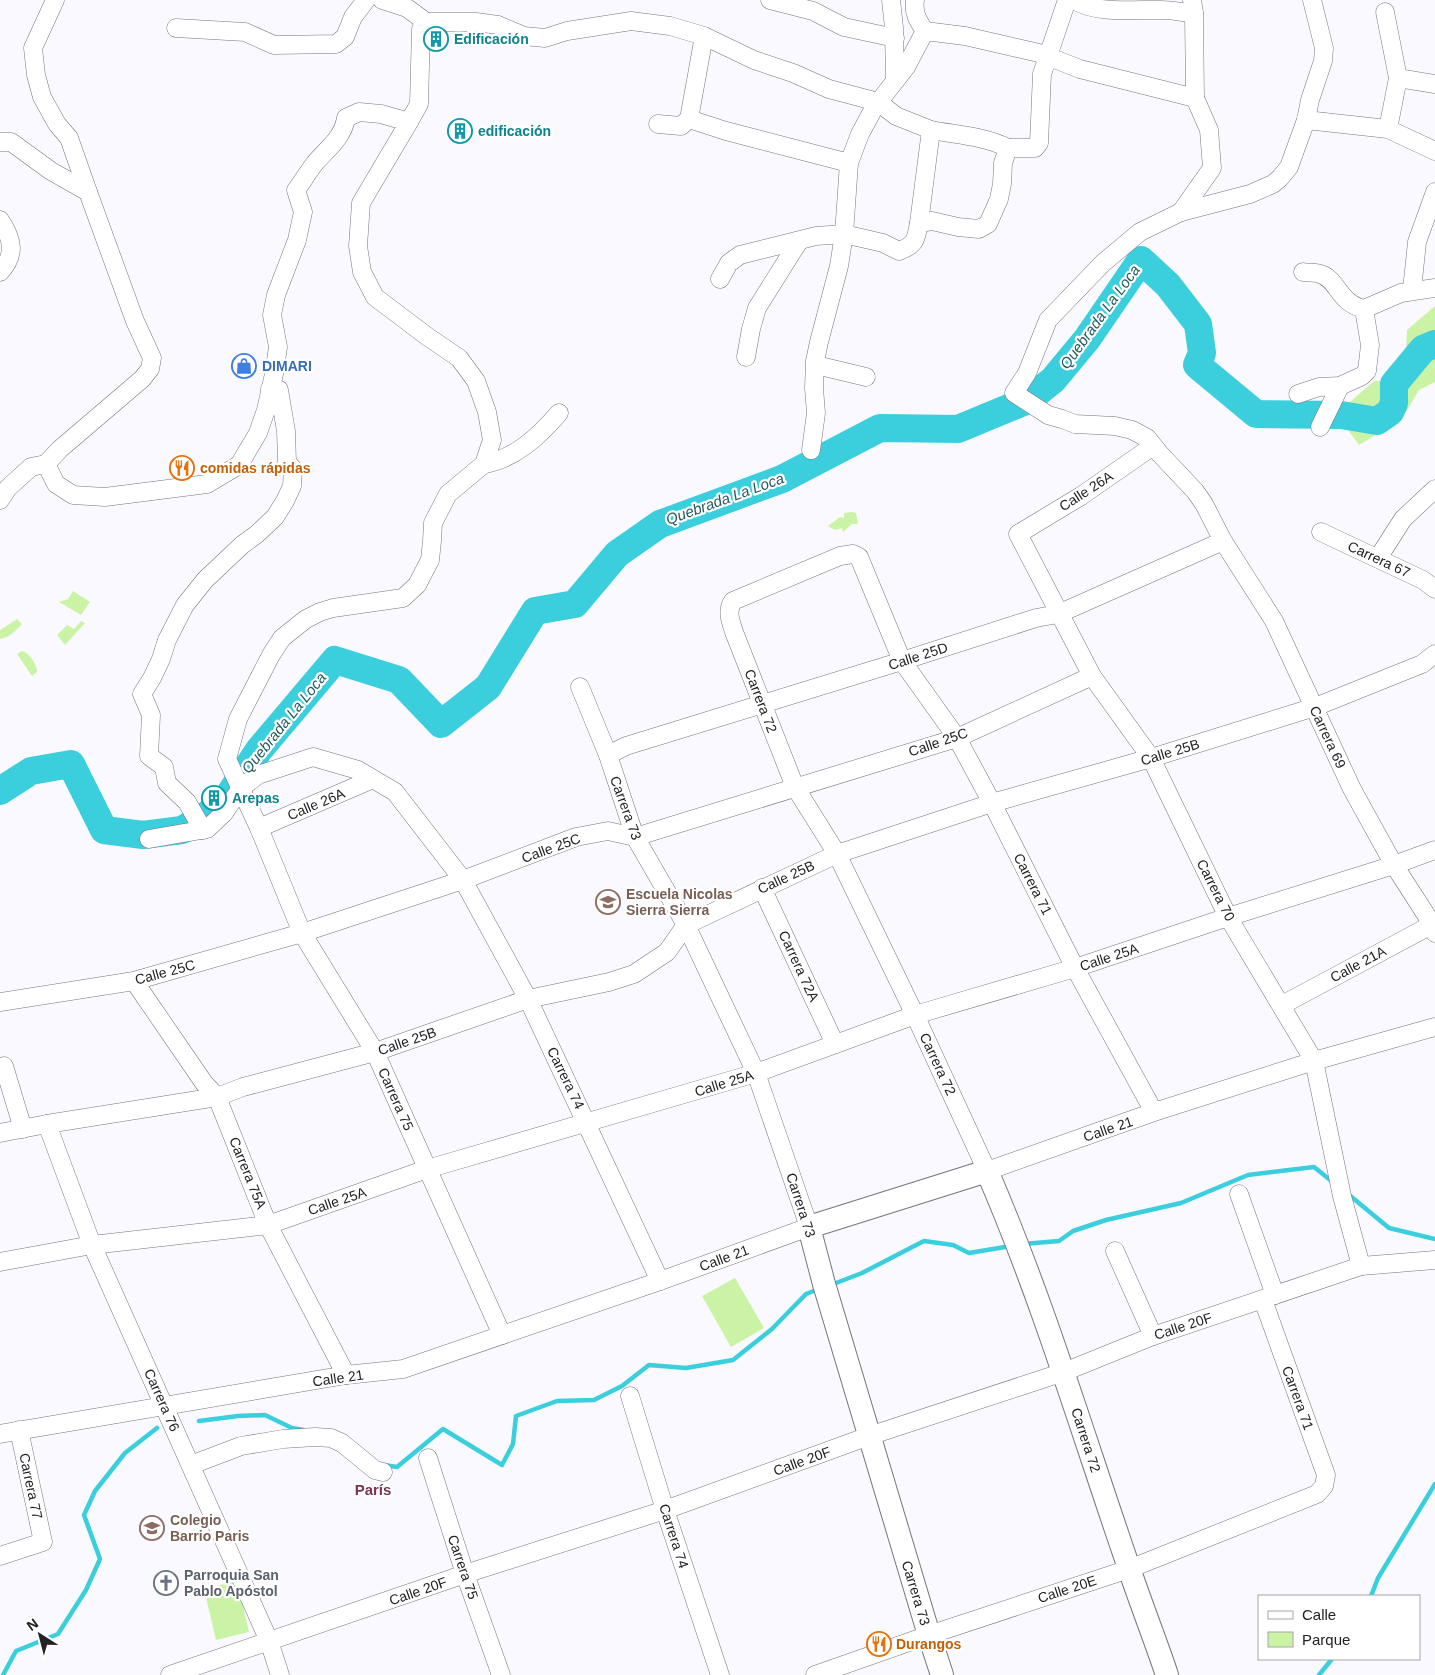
<svg xmlns="http://www.w3.org/2000/svg" width="1435" height="1675" viewBox="0 0 1435 1675" font-family="Helvetica,sans-serif">
<rect width="100%" height="100%" fill="#faf9ff"/>
<g fill="#cbf3a6">
<path d="M1435,306V382L1419,390L1402,419L1359,445L1336,414L1374,381H1405L1407,330Z"/>
<path d="M852,512L856,513L858,524H852L843,532L842,528L835,530L828,526L840,517L844,518V513Z"/>
<path d="M73,591L90,602L81,615L59,602L68,599Z"/>
<path d="M17,619L22,624C18,628 12,635 7,637C5,638 2,638 0,639V630Z"/>
<path d="M81,621L85,623L65,645L57,635L67,625L74,629Z"/>
<path d="M22,651C30,653 37,665 37,672L32,676L17,654Z"/>
<path d="M735,1278L764,1328L731,1347L702,1296Z"/>
<path d="M237,1581L249,1632L216,1640L204,1589Z"/>
</g>
<g fill="none" stroke-linecap="round" stroke-linejoin="round">
<g stroke="#3bcedd" stroke-width="4.5">
<path d="M1348,1194L1389,1228L1435,1239"/>
<path d="M1023,1244L1059,1241L1073,1231L1106,1220L1181,1203L1248,1175L1314,1167L1334,1183"/>
<path d="M831,1285L862,1273L924,1241L953,1245L969,1253L1011,1246"/>
<path d="M199,1421L238,1416L265,1415L292,1428L304,1430"/>
<path d="M384,1465L397,1467L443,1429L502,1465L513,1444L516,1416L557,1401L594,1400L622,1386L649,1365L686,1368L733,1360L772,1329L806,1294L819,1289"/>
<path d="M1371,1596L1378,1578L1435,1484"/>
<path d="M3,1675L16,1651L58,1634L86,1590L100,1559L84,1515L95,1491L125,1453L157,1428"/>
<path d="M1319,1675L1332,1659"/>
</g>
<path stroke="#3bcedd" stroke-width="28" d="M0,791L31,771L71,764L104,830L143,835L182,830L207,815L227,798L259,750L335,660L399,680L441,724L488,687L535,611L575,604L617,554L660,524L782,479L880,428L958,429L1028,400L1053,380L1087,339L1141,260L1168,285L1198,324L1202,353L1197,365L1256,414L1341,415L1377,421L1390,412L1394,403V384L1423,349L1435,344"/>
<defs>
<g id="minor">
<path d="M55,0L33,48L36,75L42,97L57,124L69,138L88,192"/>
<path d="M382,0L407,8L426,22"/>
<path d="M770,0L813,11L844,27L895,38"/>
<path d="M891,0L894,28L895,80"/>
<path d="M915,0C913,13 918,21 925,31"/>
<path d="M1074,0C1098,15 1136,9 1163,10C1174,10 1184,13 1194,13"/>
<path d="M1192,0L1194,13L1195,98"/>
<path d="M1385,12L1398,78"/>
<path d="M176,28L245,32L274,45L336,44L345,37L353,17L366,0"/>
<path d="M704,36L689,119L726,131L849,163"/>
<path d="M1306,120L1388,129L1435,151"/>
<path d="M409,122L419,104L421,29L426,22H476L498,25L524,36L545,38L567,31L631,21L670,26L704,36L754,60L793,73L829,89L878,102L896,116L931,130L919,223"/>
<path d="M658,124L681,126L689,119"/>
<path d="M1388,129L1398,78L1435,84"/>
<path d="M931,130C957,135 984,136 1008,148"/>
<path d="M0,142H11L51,171L88,192L135,321L152,358L150,369L142,379L60,449L46,464L56,484L73,495L105,497L207,484L239,465L258,433L266,410L274,374L278,347L272,315L276,295L297,240L303,212L296,190C303,181 308,172 315,163C327,149 343,138 346,118L359,112L381,114L409,122L361,203L358,246L362,272L375,297L428,337L459,358L476,381L487,412L492,440L484,464L448,494L433,523L432,541L430,560L417,585L403,598L333,608L320,612L306,619L282,638L271,655L238,719L227,759L259,828L302,933L375,1052L502,1335"/>
<path d="M1181,212L1250,194L1273,184L1280,178L1289,167L1306,120L1310,100L1323,61L1324,48L1312,0"/>
<path d="M0,220C13,239 16,255 0,272"/>
<path d="M1303,272C1308,273 1315,272 1320,274C1338,279 1338,303 1364,309L1401,293L1435,288"/>
<path d="M720,279L729,263L740,255L816,236L844,234L883,243L899,251C916,245 916,239 919,223L932,221L958,227L979,229L988,224L999,199L1002,184L1003,163L1008,148H1035L1039,143L1042,74L1067,0"/>
<path d="M1412,290L1417,242L1435,192"/>
<path d="M746,357L751,329L757,308L799,241"/>
<path d="M816,365L866,377"/>
<path d="M1298,394L1319,387L1340,386L1362,376L1367,371L1370,345L1364,309"/>
<path d="M1320,427L1340,386"/>
<path d="M1153,446L1081,496L1018,534L1092,676L1151,758L1228,917L1314,1061L1342,1196L1361,1266"/>
<path d="M811,450L816,413L814,388L815,361L819,342L839,266L844,234L849,163L860,134L874,108L906,67L925,31L965,36L1039,53L1080,69L1195,98L1209,130L1212,168L1181,212L1140,232L1103,263L1048,320L1027,373L1014,393L1048,415L1062,419L1075,424L1115,426L1132,430L1147,438L1160,454L1195,491L1204,504L1223,541L1274,621L1352,789L1394,865L1432,924L1435,933"/>
<path d="M484,464C515,459 539,436 559,413"/>
<path d="M0,500L8,488L31,467L46,464"/>
<path d="M1321,532L1423,580L1435,589"/>
<path d="M1378,558L1403,519L1435,489"/>
<path d="M608,755L626,746L902,661L1036,618L1058,614L1223,541"/>
<path d="M259,828L373,779"/>
<path d="M203,830L187,802L167,783L164,767L149,756L151,715L142,694L152,678L161,659L167,640L185,605L205,580L242,545L257,534L275,517L285,501L292,486L293,469L287,462L286,431L279,390L270,389"/>
<path d="M149,839L207,829L224,813L241,788L258,775L313,757L358,770L395,792L463,880L528,999L660,1281"/>
<path d="M762,888L835,1044"/>
<path d="M134,981L204,1083L217,1097L268,1225L346,1375"/>
<path d="M0,1002L134,981L302,933L463,880L576,837L608,831L635,837L957,738L1092,676"/>
<path d="M1282,1005L1435,923"/>
<path d="M4,1066L23,1129"/>
<path d="M1154,1112L1075,968L992,803L957,738L902,661L859,557L853,554L840,556L733,601C726,611 731,622 734,632L795,787L837,854L915,1015L987,1171L1154,1112L1314,1061L1435,1027"/>
<path d="M47,1124L92,1245L269,1641L280,1675"/>
<path d="M0,1133L47,1124L217,1097L243,1087L375,1052L528,999L609,982L634,974L667,952L686,925L837,854L992,803L1151,758L1315,707L1422,664L1435,654"/>
<path d="M1239,1194L1275,1295"/>
<path d="M1115,1251L1153,1336"/>
<path d="M0,1262L92,1245L268,1225L427,1169L756,1073L915,1015L1075,968L1228,917L1394,865L1435,850"/>
<path d="M630,1396L665,1510L720,1675"/>
<path d="M0,1434L346,1375L403,1369L660,1281L809,1227L756,1073L686,925L635,837L608,755L580,687"/>
<path d="M428,1458L465,1574L501,1675"/>
<path d="M191,1465L241,1446L283,1439L315,1437L331,1438L342,1443L375,1470L383,1472"/>
<path d="M0,1556L43,1542L19,1430"/>
<path d="M170,1675L465,1574L665,1510L869,1436L1064,1372L1153,1336L1361,1266L1435,1260"/>
<path d="M815,1675L929,1635L1129,1569L1317,1494L1324,1486L1326,1475L1263,1300"/>
</g>
<path id="tertiary" d="M942,1675L929,1635L824,1284L809,1227L987,1171C1043,1300 1083,1435 1129,1568C1141,1604 1155,1639 1167,1675"/>
</defs>
<use href="#minor" stroke="#76757d" stroke-width="19"/>
<use href="#tertiary" stroke="#76757d" stroke-width="24"/>
<use href="#minor" stroke="#fff" stroke-width="18"/>
<use href="#tertiary" stroke="#fff" stroke-width="22"/>
</g>
<defs>
<symbol id="building-ring" viewBox="-11 -11 22 22"><circle r="9.5" fill="#fff" stroke="#0f9aa8" stroke-width="1.5"/><path d="M-4-6H4V6H1V3H-1V6H-4ZM-2.5-4.3h1.7v1.8h-1.7ZM.8-4.3h1.7v1.8H.8ZM-2.5-1h1.7V.8h-1.7ZM.8-1h1.7V.8H.8Z" fill="#0f9aa8"/></symbol>
<symbol id="shop-ring" viewBox="-11 -11 22 22"><circle r="9.5" fill="#fff" stroke="#3f7fe0" stroke-width="1.5"/><path d="M-5-2.5h2.3a2.7 3.5 0 0 1 5.4 0H5L5.5 6h-11ZM-1.5-2.5h3a1.5 2.3 0 0 0-3 0Z" fill="#3f7fe0"/></symbol>
<symbol id="restaurant-ring" viewBox="-11 -11 22 22"><circle r="9.5" fill="#fff" stroke="#e8710a" stroke-width="1.5"/><path d="M-5-6h1v4h1v-4h1v4h1v-4h1v5L-1.5 .5V6h-2V.5L-5-1ZM5-6V6H3V1.5H1.5Q1.5-4 5-6Z" fill="#e8710a"/></symbol>
<symbol id="school-ring" viewBox="-11 -11 22 22"><circle r="9.5" fill="#fff" stroke="#8d6e63" stroke-width="1.5"/><path d="M0-5L7-2L0 1L-7-2ZM-4 1L0 2.5L4 1V4Q0 6-4 4Z" fill="#8d6e63"/></symbol>
<symbol id="church-ring" viewBox="-11 -11 22 22"><circle r="9.5" fill="#fff" stroke="#6b7280" stroke-width="1.5"/><path d="M-1.2-6h2.4v3.5h3.3v2.4h-3.3V6h-2.4V-.1h-3.3v-2.4h3.3Z" fill="#6b7280"/></symbol>
</defs>
<g fill-rule="evenodd">
<use href="#building-ring" x="422" y="25" width="28" height="28"/>
<use href="#building-ring" x="446" y="117" width="28" height="28"/>
<use href="#shop-ring" x="230" y="352" width="28" height="28"/>
<use href="#restaurant-ring" x="168" y="454" width="28" height="28"/>
<use href="#building-ring" x="200" y="784" width="28" height="28"/>
<use href="#school-ring" x="594" y="888" width="28" height="28"/>
<use href="#school-ring" x="138" y="1514" width="28" height="28"/>
<use href="#church-ring" x="152" y="1569" width="28" height="28"/>
<use href="#restaurant-ring" x="865" y="1630" width="28" height="28"/>
</g>
<g text-anchor="middle" stroke-width="4.5" stroke-linejoin="round" paint-order="stroke">
<g font-size="14" font-weight="bold" fill="#0d838f" stroke="#fff" text-anchor="start">
<text x="454" y="44">Edificación</text>
<text x="478" y="136">edificación</text>
<text x="232" y="803">Arepas</text>
</g>
<g font-size="14" font-weight="bold" fill="#366cbe" stroke="#fff" text-anchor="start">
<text x="262" y="371">DIMARI</text>
</g>
<g font-size="14" font-weight="bold" fill="#c56008" stroke="#fff" text-anchor="start">
<text x="200" y="473">comidas rápidas</text>
<text x="896" y="1649">Durangos</text>
</g>
<g font-size="14" fill="#222125" stroke="#fff">
<text transform="translate(1086 491) rotate(-33)" y="5">Calle 26A</text>
<text transform="translate(1379 559) rotate(25)" y="5">Carrera 67</text>
<text transform="translate(918 656) rotate(-18)" y="5">Calle 25D</text>
<text transform="translate(761 701) rotate(69)" y="5">Carrera 72</text>
<text transform="translate(1328 737) rotate(65)" y="5">Carrera 69</text>
<text transform="translate(938 742) rotate(-19)" y="5">Calle 25C</text>
<text transform="translate(1170 752) rotate(-17)" y="5">Calle 25B</text>
<text transform="translate(316 804) rotate(-23)" y="5">Calle 26A</text>
<text transform="translate(626 808) rotate(70)" y="5">Carrera 73</text>
<text transform="translate(551 848) rotate(-20)" y="5">Calle 25C</text>
<text transform="translate(786 877) rotate(-25)" y="5">Calle 25B</text>
<text transform="translate(1033 884) rotate(63)" y="5">Carrera 71</text>
<text transform="translate(1216 890) rotate(63)" y="5">Carrera 70</text>
<text transform="translate(1109 957) rotate(-18)" y="5">Calle 25A</text>
<text transform="translate(1358 964) rotate(-28)" y="5">Calle 21A</text>
<text transform="translate(799 966) rotate(65)" y="5">Carrera 72A</text>
<text transform="translate(165 972) rotate(-15)" y="5">Calle 25C</text>
<text transform="translate(407 1041) rotate(-19)" y="5">Calle 25B</text>
<text transform="translate(938 1064) rotate(65)" y="5">Carrera 72</text>
<text transform="translate(566 1078) rotate(64)" y="5">Carrera 74</text>
<text transform="translate(724 1083) rotate(-17)" y="5">Calle 25A</text>
<text transform="translate(396 1099) rotate(66)" y="5">Carrera 75</text>
<text transform="translate(1108 1129) rotate(-19)" y="5">Calle 21</text>
<text transform="translate(248 1173) rotate(68)" y="5">Carrera 75A</text>
<text transform="translate(337 1201) rotate(-19)" y="5">Calle 25A</text>
<text transform="translate(801 1205) rotate(72)" y="5">Carrera 73</text>
<text transform="translate(724 1258) rotate(-20)" y="5">Calle 21</text>
<text transform="translate(1183 1326) rotate(-18)" y="5">Calle 20F</text>
<text transform="translate(338 1378) rotate(-8)" y="5">Calle 21</text>
<text transform="translate(1298 1398) rotate(70)" y="5">Carrera 71</text>
<text transform="translate(162 1400) rotate(66)" y="5">Carrera 76</text>
<text transform="translate(1086 1440) rotate(72)" y="5">Carrera 72</text>
<text transform="translate(802 1461) rotate(-20)" y="5">Calle 20F</text>
<text transform="translate(31 1486) rotate(78)" y="5">Carrera 77</text>
<text transform="translate(674 1536) rotate(72)" y="5">Carrera 74</text>
<text transform="translate(463 1567) rotate(71)" y="5">Carrera 75</text>
<text transform="translate(1067 1589) rotate(-18)" y="5">Calle 20E</text>
<text transform="translate(418 1591) rotate(-19)" y="5">Calle 20F</text>
<text transform="translate(916 1593) rotate(73)" y="5">Carrera 73</text>
</g>
<g font-size="14" font-weight="bold" fill="#785e54" stroke="#fff" text-anchor="start">
<text x="626" y="899">Escuela Nicolas<tspan x="626" dy="16">Sierra Sierra</tspan></text>
<text x="170" y="1525">Colegio<tspan x="170" dy="16">Barrio Paris</tspan></text>
</g>
<g font-size="14" font-weight="bold" fill="#5b616d" stroke="#fff" text-anchor="start">
<text x="184" y="1580">Parroquia San<tspan x="184" dy="16">Pablo Apóstol</tspan></text>
</g>
<g font-size="15" font-style="italic" fill="#215b61" stroke="#fff">
<text transform="translate(1100 317) rotate(-54)" y="5">Quebrada La Loca</text>
<text transform="translate(725 499) rotate(-20)" y="5">Quebrada La Loca</text>
<text transform="translate(284 723) rotate(-51)" y="5">Quebrada La Loca</text>
</g>
<g font-size="15" font-weight="bold" fill="#783551" stroke="#fff">
<text x="373" y="1495">París</text>
</g>
</g>
<rect x="1258" y="1595" width="162" height="65" fill="#ffffff" stroke="#a7a6a8"/>
<rect x="1268" y="1611" width="25" height="8" fill="#ffffff" stroke="#a7a6a8"/>
<text x="1302" y="1620" font-size="15" fill="#222125">Calle</text>
<rect x="1268" y="1632" width="25" height="15" fill="#cbf3a6" stroke="#a7a6a8"/>
<text x="1302" y="1645" font-size="15" fill="#222125">Parque</text>
<g transform="translate(40 1635) rotate(324)" stroke="#ffffff" stroke-width="4" paint-order="stroke">
<path d="M0-4L9 19L0 12L-9 19Z" fill="#222125"/>
<text y="-8" font-size="14" font-weight="bold" text-anchor="middle" fill="#222125">N</text>
</g>
</svg>
